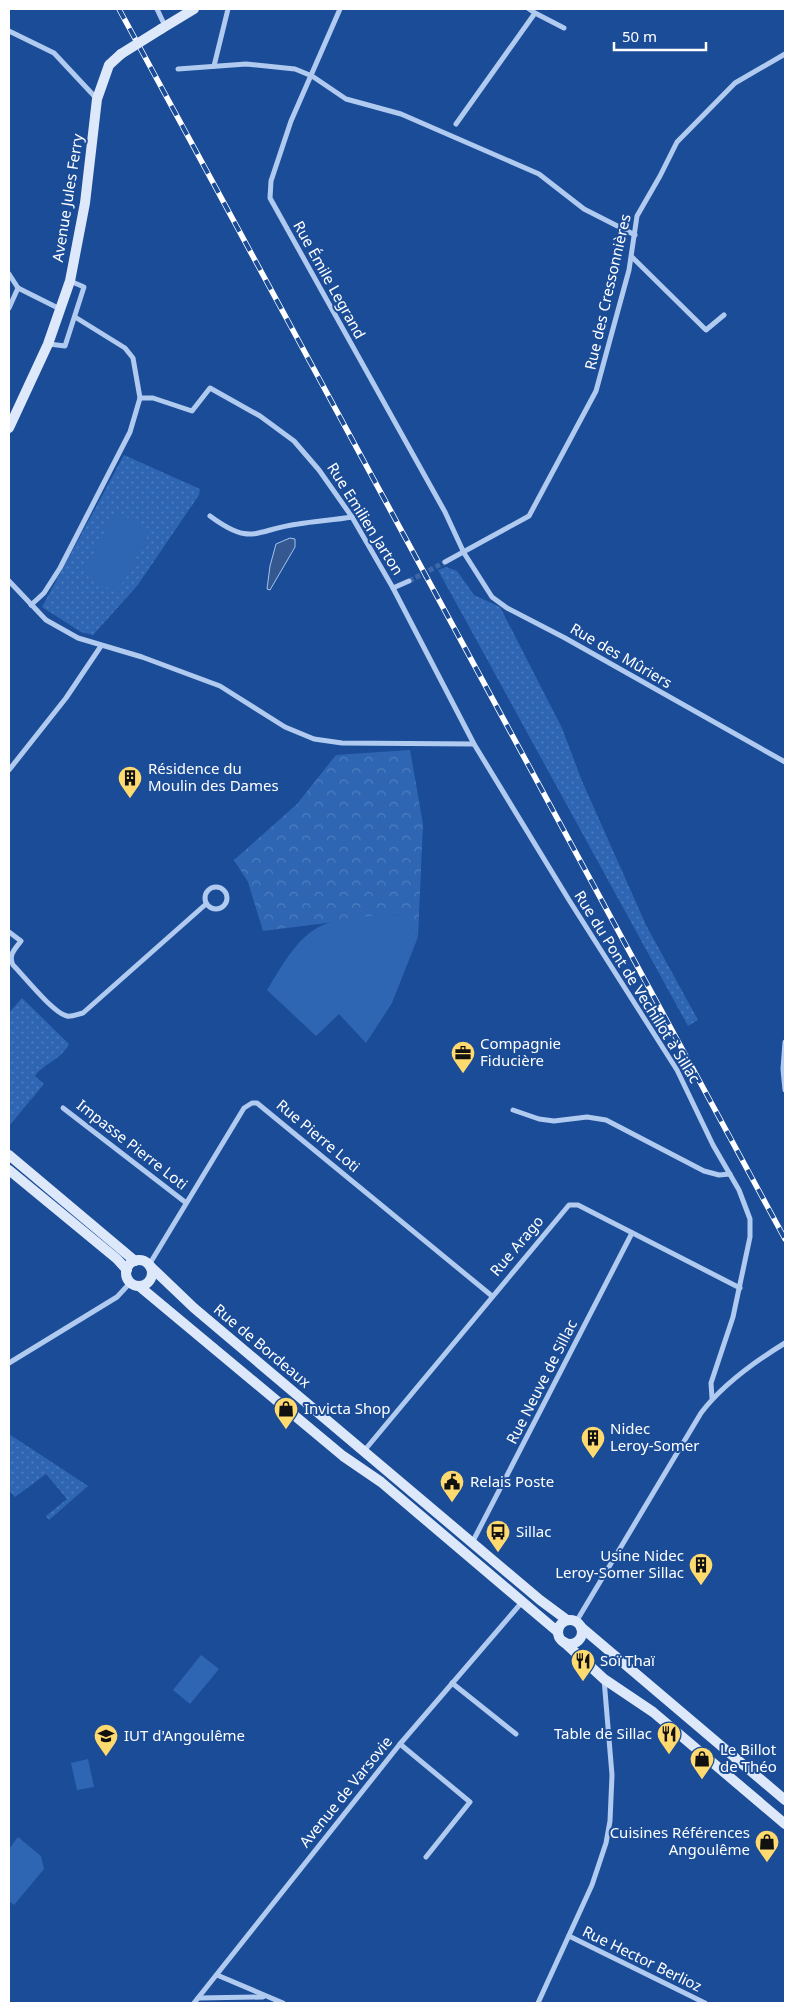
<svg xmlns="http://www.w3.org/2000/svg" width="794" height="2012" viewBox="0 0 794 2012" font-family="'Noto Sans',sans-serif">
<defs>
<pattern id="grass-dots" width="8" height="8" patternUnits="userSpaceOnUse" patternTransform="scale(1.25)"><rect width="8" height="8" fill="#2f66b4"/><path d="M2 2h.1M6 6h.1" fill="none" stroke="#4e7dbf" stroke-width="1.8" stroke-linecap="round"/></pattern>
<pattern id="forest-crowns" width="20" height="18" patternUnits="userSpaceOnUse" patternTransform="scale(1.25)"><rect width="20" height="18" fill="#2f66b4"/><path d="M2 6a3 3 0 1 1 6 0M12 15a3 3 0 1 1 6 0" fill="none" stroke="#4e7dbf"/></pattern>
</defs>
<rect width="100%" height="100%" fill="#1b4c97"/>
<g fill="url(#grass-dots)">
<path d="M124,455L200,489L199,495L137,586L93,635L81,632L42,607Z"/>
<path d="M446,567L457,571L474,595L500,607L562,728L582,781L646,925L698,1020L688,1026L438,570Z"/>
<path d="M22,998L69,1044C59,1062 45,1062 35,1076L44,1084L9,1126V1013Z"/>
<path d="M9,1434L88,1486L49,1520L46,1516L67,1499L46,1474L15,1497L9,1490Z"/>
</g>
<path fill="url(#forest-crowns)" d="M410,750L423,824L418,937L397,914L263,931L248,882L234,860L297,804L336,755Z"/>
<g fill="#2f66b4">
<path d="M115,511L151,530L117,593L83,574Z"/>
<path d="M397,914L418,937L392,1003L366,1043L339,1014L316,1036L267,990C282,966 299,932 328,923C349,916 375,917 397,914Z"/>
<path d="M201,1655L219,1669L190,1704L173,1690Z"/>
<path d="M88,1759L94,1787L77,1790L71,1763Z"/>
<path d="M18,1837L41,1856L44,1869L14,1905L9,1901V1849Z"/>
</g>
<path fill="#34588f" stroke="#a3c4f2" d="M290,538L295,539V547L270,590L267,589L270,566L276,544Z"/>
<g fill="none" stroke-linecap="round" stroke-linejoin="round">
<path stroke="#3d67a7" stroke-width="5" stroke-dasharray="5 2.5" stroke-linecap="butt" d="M409,581L445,562"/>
<g stroke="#b0caf0" stroke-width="5">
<path d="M157,9L165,26"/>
<path d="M340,9L291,121L271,181L270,198L445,512L464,553L492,597L507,608L565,638L785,762"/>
<path d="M535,13L564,28"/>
<path d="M9,31L54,53L97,99"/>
<path d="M214,66L228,9"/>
<path d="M178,69L246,64L295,69L312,76L346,99L401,114L539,174L584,209L635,235"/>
<path d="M456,124L535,13L529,9"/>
<path d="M632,257L706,330L724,315"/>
<path d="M9,274L18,288L60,309"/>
<path d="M9,308L18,288"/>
<path d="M49,344L65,346L84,287L70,281"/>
<path d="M140,398H153L192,411L210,388L260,416L294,441L319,470L352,517L393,588L474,744L569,900L677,1070L713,1145L739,1190L750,1219V1237L733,1317L711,1383L712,1398"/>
<path d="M210,516C252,547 254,530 298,524C316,521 334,520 352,517"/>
<path d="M445,562L529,516L596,391L629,270L637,216L660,176L677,142L735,83L785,54"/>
<path d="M9,581L46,620L78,638L142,657L220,686L285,727L314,739L342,743L474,744"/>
<path d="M393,588L409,581"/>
<path d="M31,605L44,593L60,568L130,432L140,398L133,358L125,348L75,317"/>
<path d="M9,770L66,698L101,646"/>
<circle cx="216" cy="898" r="11"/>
<path d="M9,932L21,941C15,949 8,955 13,965C24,976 53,1013 67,1016C72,1017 78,1014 83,1013L206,904"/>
<path d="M785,1042L783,1069L785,1090"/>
<path d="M63,1108L185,1202"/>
<path d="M513,1110L539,1119L554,1121L587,1117L606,1120L704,1171L719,1175L730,1174"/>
<path d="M149,1265L244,1108L252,1103H257L492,1296"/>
<path d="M9,1363L117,1297L130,1283"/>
<path d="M364,1451L569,1205H578L740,1288"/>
<path d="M472,1543L632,1233"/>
<path d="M576,1622L701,1413C723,1384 754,1362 785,1343"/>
<path d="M452,1683L516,1734"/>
<path d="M400,1744L470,1802L426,1857"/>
<path d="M569,1936L705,2003"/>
<path d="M217,1975L283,2003"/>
<path d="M198,1998L263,1997"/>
<path d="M194,2003L400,1744L523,1601"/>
<path d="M538,2003L592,1885L606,1843L610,1821L612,1775L604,1679"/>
</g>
<g stroke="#dde9fb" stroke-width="10">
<path d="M161,29L194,9"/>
<path d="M9,428L48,344L70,281L85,203L97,99L109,65L121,54"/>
<path d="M9,1155L135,1261"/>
<path d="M9,1170L117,1259L127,1270"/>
<circle cx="139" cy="1273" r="13"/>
<path d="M149,1265L194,1308L540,1600L567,1620"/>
<path d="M139,1286L343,1456L381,1482L558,1632"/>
<circle cx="570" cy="1632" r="12"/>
<path d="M581,1627L785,1800"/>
<path d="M564,1642L604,1679L653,1712L785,1824"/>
</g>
<defs>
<path id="rail" d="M119,9L785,1239"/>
</defs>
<use href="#rail" stroke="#fff" stroke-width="5.5"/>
<use href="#rail" stroke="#1b4c97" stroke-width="4" stroke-dasharray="11" stroke-linecap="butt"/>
<path stroke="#dde9fb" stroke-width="10" d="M121,54L161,29"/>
</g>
<defs>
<symbol id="building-pin" viewBox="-11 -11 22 30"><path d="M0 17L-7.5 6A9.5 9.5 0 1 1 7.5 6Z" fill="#ffdb6f" stroke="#1b4c97"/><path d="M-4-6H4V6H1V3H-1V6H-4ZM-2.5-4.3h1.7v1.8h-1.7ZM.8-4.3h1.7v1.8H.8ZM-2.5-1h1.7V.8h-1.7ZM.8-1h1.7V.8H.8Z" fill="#111"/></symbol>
<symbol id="office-pin" viewBox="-11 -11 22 30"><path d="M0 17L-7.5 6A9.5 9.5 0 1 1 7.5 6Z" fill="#ffdb6f" stroke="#1b4c97"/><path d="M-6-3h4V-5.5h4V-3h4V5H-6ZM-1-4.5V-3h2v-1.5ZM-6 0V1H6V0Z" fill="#111"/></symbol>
<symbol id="shop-pin" viewBox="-11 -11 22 30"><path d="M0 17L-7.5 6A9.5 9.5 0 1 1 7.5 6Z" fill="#ffdb6f" stroke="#1b4c97"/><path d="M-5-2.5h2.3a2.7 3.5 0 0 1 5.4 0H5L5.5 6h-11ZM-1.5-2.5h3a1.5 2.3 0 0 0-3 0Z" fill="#111"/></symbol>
<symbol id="civic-pin" viewBox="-11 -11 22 30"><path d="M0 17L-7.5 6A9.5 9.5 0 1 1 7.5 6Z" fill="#ffdb6f" stroke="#1b4c97"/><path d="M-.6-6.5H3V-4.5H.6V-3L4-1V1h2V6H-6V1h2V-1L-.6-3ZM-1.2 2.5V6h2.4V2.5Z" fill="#111"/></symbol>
<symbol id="bus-pin" viewBox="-11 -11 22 30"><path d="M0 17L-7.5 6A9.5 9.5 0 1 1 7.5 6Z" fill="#ffdb6f" stroke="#1b4c97"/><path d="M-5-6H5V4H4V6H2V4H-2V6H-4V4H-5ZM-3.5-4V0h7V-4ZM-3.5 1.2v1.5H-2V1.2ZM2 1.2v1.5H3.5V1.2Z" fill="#111"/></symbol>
<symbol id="restaurant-pin" viewBox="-11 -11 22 30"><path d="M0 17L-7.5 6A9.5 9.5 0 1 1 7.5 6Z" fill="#ffdb6f" stroke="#1b4c97"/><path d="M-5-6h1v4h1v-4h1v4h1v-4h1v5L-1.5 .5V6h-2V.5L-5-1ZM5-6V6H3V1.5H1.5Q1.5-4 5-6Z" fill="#111"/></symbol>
<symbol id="university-pin" viewBox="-11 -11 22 30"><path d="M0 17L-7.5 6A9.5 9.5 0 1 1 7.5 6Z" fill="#ffdb6f" stroke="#1b4c97"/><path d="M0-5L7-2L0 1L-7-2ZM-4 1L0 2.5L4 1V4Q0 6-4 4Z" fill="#111"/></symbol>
</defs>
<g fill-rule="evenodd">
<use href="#building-pin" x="116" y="764" width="28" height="38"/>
<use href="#office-pin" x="449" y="1039" width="28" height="38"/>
<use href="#shop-pin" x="272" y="1395" width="28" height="38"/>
<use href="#building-pin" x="579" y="1424" width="28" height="38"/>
<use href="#civic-pin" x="438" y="1468" width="28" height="38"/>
<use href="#bus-pin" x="484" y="1518" width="28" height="38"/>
<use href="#building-pin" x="687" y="1551" width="28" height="38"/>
<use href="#restaurant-pin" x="569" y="1647" width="28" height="38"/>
<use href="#restaurant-pin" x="655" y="1720" width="28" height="38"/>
<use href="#university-pin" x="92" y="1722" width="28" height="38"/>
<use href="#shop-pin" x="688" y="1745" width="28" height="38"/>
<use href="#shop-pin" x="753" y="1828" width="28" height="38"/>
</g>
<g text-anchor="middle" stroke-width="4" stroke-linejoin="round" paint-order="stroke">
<g font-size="15" fill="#fff" stroke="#1b4c97">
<text transform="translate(68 198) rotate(-81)" y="5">Avenue Jules Ferry</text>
<text transform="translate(329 280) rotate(61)" y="5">Rue Émile Legrand</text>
<text transform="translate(608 292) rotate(-77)" y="5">Rue des Cressonnières</text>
<text transform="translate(365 519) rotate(58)" y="5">Rue Emilien Jarton</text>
<text transform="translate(621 656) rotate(30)" y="5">Rue des Mûriers</text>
<text transform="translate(637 987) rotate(58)" y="5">Rue du Pont de Vechillot à Sillac</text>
<text transform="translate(318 1136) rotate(40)" y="5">Rue Pierre Loti</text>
<text transform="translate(132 1145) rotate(38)" y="5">Impasse Pierre Loti</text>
<text transform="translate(517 1246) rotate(-50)" y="5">Rue Arago</text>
<text transform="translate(262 1346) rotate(40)" y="5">Rue de Bordeaux</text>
<text transform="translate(542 1382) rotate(-63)" y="5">Rue Neuve de Sillac</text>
<text transform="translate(346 1792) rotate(-51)" y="5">Avenue de Varsovie</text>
<text transform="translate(642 1959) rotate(26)" y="5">Rue Hector Berlioz</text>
</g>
<g font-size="15" fill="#fff" stroke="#1b4c97" text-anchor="start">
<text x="148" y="774">Résidence du<tspan x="148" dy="17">Moulin des Dames</tspan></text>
<text x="480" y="1049">Compagnie<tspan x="480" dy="17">Fiducière</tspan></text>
<text x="304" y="1414">Invicta Shop</text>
<text x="610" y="1434">Nidec<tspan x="610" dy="17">Leroy-Somer</tspan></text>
<text x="470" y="1487">Relais Poste</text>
<text x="516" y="1537">Sillac</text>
<text x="684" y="1561" text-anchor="end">Usine Nidec<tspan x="684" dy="17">Leroy-Somer Sillac</tspan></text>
<text x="600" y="1666">Soï Thaï</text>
<text x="652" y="1739" text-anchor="end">Table de Sillac</text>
<text x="124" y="1741">IUT d'Angoulême</text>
<text x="720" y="1755">Le Billot<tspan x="720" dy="17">de Théo</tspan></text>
<text x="750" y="1838" text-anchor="end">Cuisines Références<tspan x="750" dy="17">Angoulême</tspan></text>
</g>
</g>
<rect width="794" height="2012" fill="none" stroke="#ffffff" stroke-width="20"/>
<path d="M614 42v8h92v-8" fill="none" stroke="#ffffff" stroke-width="2.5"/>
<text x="622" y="42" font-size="15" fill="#ffffff" stroke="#1b4c97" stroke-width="4" paint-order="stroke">50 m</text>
</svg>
